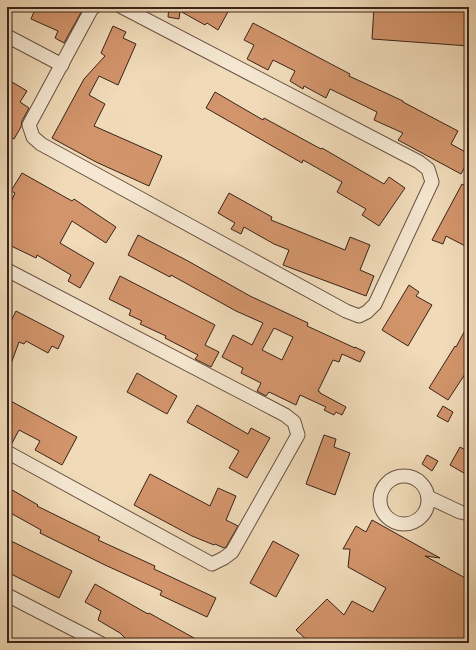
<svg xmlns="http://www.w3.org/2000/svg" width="476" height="650" viewBox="0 0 476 650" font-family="'Sorts Mill Goudy',serif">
<rect width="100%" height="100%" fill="#f0dab8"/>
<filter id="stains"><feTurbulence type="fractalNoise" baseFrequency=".005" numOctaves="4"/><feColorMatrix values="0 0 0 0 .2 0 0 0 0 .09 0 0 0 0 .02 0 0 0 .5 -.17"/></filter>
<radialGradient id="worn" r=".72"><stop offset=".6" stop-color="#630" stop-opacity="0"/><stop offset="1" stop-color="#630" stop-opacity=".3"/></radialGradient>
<g fill="#d2946b" stroke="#3a231a" fill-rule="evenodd">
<path d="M36,7H84L64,43L55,38L58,31L31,19Z"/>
<path d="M169,7H223L229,10L218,30L207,23L205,25L180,11L179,19L168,17Z"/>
<path d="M374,7H469V46L372,39Z"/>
<path d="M253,23L350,74L349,76L403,101V102L458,131L451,144L469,154V159L461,174L398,140L403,133L374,120L377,112L330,89L326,98L304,86L303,89L290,81L295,71L273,60L268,70L247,59L254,45L244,40Z"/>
<path d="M113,26L126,32L123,38L136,44L118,85L99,76L89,95L105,104L94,126L162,156L149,186L96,162L52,138L84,79L105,56L101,53Z"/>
<path d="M7,79L27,91L20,102L29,108L22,121L21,127L14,139L7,135Z"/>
<path d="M215,92L263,120L264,118L321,149L322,148L384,184L389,177L405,188L379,226L362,215L366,209L337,192L342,182L303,160L302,163L206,108Z"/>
<path d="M22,173L72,201L74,199L116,227L106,243L72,221L60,243L94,263L80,288L68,281L71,275L37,255L36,258L7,244V211L15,193L11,191Z"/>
<path d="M462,184L469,188V248L446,236L443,244L432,240Z"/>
<path d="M229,193L272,217L271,220L345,250L350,237L370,245L360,270L374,276L366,296L283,265L289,250L274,244L244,227L241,234L231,229L235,223L218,213Z"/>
<path d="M138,235L188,261L250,296L308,323L307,326L355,348V347L365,352L360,362L342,354L339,362L333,360L318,391L320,392V393L346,407L342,415L336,412L334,415L324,410L326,407L300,395L296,405L269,392L266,396L257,391L261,383L241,373L243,368L222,357L233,335L252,345L263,323L236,311L171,275L170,277L128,255ZM274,328L293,337L282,360L262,350Z"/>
<path d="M120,276L215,325L205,345L219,352L211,367L195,359L198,355L165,338L166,336L140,324L142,321L129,315L131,310L109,299Z"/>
<path d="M409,285L419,292L416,296L432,305L408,346L382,330Z"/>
<path d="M16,311L64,336L58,349L52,346L48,353L26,341L24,344L19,342L8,372H7V329Z"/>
<path d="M469,323V368L448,400L429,388L455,346L456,347Z"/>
<path d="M137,373L177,396L167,414L127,392Z"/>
<path d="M7,399L77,437L62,465L35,450L40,441L19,430L11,445L7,444Z"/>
<path d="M197,405L248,434L251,428L270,438L247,478L229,468L239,451L187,422Z"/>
<path d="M443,406L453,412L448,422L437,416Z"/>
<path d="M324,435L336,439L334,447L350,453L335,495L306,484Z"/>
<path d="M460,447L469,452V476L450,465Z"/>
<path d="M427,455L438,461L432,471L422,464Z"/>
<path d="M150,474L210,506L218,488L236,496L226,520L238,526L226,547L224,548L215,544L214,545L192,536L134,505Z"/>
<path d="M7,487L38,505L37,506L100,537L98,540L155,566L154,569L216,598L207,617L160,595L162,591L105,565L40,533L41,530L7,511Z"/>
<path d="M372,520L440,558L425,556L469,580V637L466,643H310L296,630L327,599L344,615L352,601L373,612L386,588L348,567L350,549H343L356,526L366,532Z"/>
<path d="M7,539L72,571L59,598L7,572Z"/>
<path d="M273,541L299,555L276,597L250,583Z"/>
<path d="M95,584L148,614L149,613L203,643H130L120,633L98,620L101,611L85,602Z"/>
</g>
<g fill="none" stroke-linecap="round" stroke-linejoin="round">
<defs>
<g id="minor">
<path d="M94,7L91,10L29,125L33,137L41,144L346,311L359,316L367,312L375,304L432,182L428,169L419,162L122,7"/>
<path d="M7,36L62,65"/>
<path d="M7,270L285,415L294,422L298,435L232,552L224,558L212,564L7,452"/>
<circle cx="404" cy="500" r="24"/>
<path d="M428,497L460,512L469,514"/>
<path d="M7,595L100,643"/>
</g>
</defs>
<use href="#minor" stroke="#685142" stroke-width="15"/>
<use href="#minor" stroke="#f5e7d1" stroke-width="13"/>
</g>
<rect width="476" height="650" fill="none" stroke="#f0dab8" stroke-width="24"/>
<rect x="8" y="8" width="460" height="634" fill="none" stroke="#3a231a" stroke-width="2"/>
<rect x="12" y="12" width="452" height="626" fill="none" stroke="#3a231a"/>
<rect width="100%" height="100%" filter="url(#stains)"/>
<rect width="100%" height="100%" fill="url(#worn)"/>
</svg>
